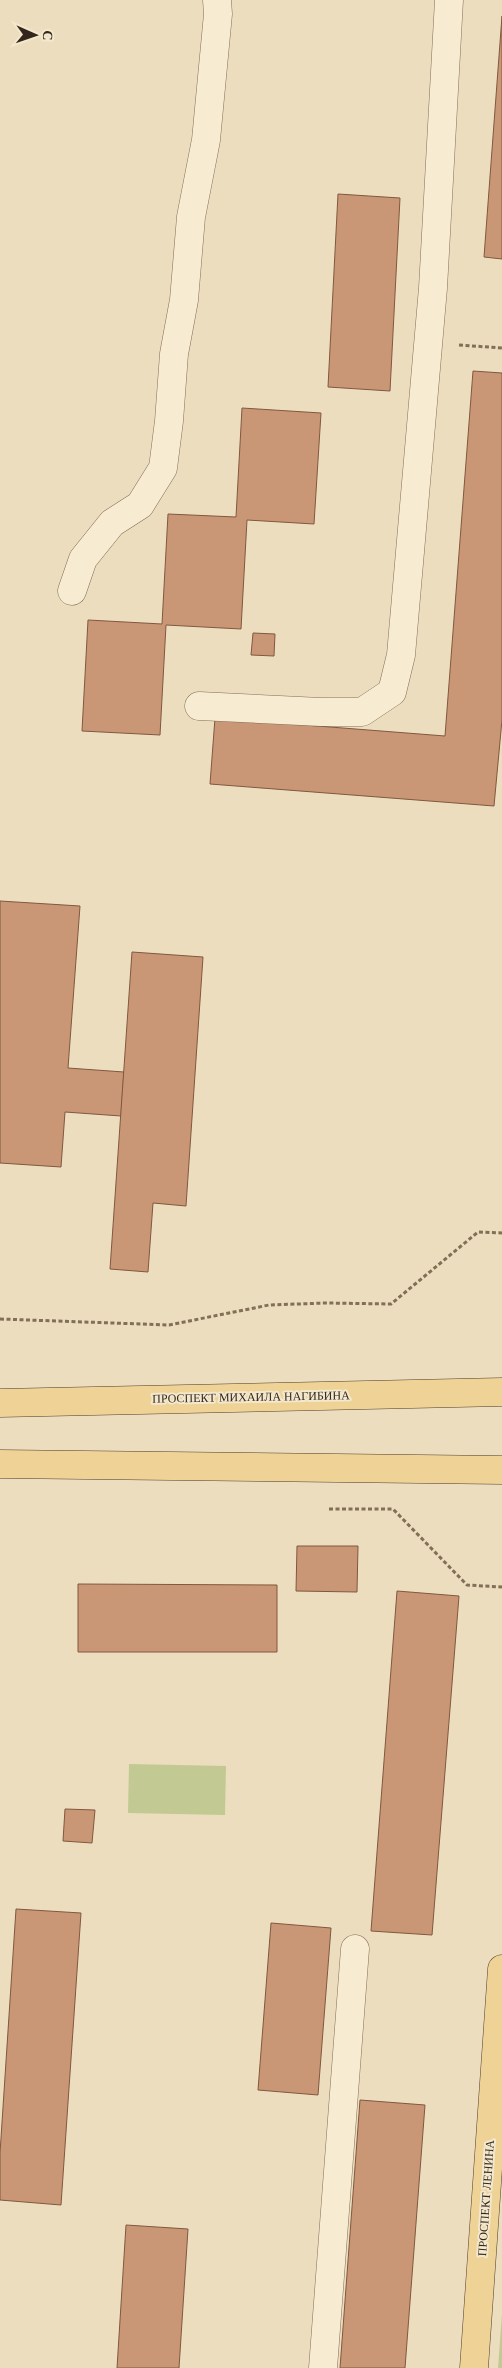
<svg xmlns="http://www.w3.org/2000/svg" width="502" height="2368" viewBox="0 0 502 2368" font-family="'Times New Roman',serif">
<rect width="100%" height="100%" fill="#ecddbe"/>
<g fill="#c3c993">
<path d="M129,1764L226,1766L225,1815L128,1813Z"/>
<path d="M502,2314V2368H498Z"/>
</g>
<g fill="#c99775" stroke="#81583f">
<path d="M502,16V259L484,257Z"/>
<path d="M338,194L400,198L390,391L328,387Z"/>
<path d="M473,371L502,373V720L494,806L210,784L215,718L445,736Z"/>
<path d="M242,408L321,413L314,524L247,520L241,629L166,625L160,735L82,731L88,620L162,624L168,514L236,517Z"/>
<path d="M253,633L275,634L274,656L251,655Z"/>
<path d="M0,901L80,906L68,1068L124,1072L121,1116L65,1112L61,1167L0,1163Z"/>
<path d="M132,952L203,957L186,1206L153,1203L148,1272L110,1269Z"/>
<path d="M297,1546H358L357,1592L296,1591Z"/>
<path d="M78,1584L277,1585V1652H78Z"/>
<path d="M397,1591L459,1596L432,1935L371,1931Z"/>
<path d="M65,1809L95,1810L92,1843L63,1841Z"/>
<path d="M16,1909L81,1913L61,2205L0,2200V2153Z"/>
<path d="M271,1923L331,1928L318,2095L258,2090Z"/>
<path d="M360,2100L425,2105L405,2368H340Z"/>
<path d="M126,2225L188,2229L179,2368H117Z"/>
</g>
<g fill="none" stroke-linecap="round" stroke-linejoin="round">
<defs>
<g id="minor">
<path d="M72,591L83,559L112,523L140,505L163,468L169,421L174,354L184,300L191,217L206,140L218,14L217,0"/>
<path d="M199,706L321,712H362L392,692L401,655L433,288L449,0"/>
<path d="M323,2368L355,1949"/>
</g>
<g id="major">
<path d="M0,1403L502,1392"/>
<path d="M0,1464L502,1470"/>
<path d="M474,2368L502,1969"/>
</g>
</defs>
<use href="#minor" stroke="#836e58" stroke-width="29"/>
<use href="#major" stroke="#513d2c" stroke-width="29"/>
<g stroke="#836e58" stroke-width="3" stroke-dasharray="4 2.5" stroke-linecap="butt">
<path d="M459,345L502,348"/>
<path d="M0,1319L169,1325L269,1305L326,1303L391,1304L478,1232L502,1233"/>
<path d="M329,1509H393L467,1585L502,1587"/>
</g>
<use href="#minor" stroke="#f7ebd1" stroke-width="28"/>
<use href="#major" stroke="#efd296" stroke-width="28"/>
</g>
<g text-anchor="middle" stroke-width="4" stroke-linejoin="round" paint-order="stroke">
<g font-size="12" fill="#33271c" stroke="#f3e8cd">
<text transform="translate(251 1397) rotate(-1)" y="4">ПРОСПЕКТ МИХАИЛА НАГИБИНА</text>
<text transform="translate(486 2198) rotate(-86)" y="4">ПРОСПЕКТ ЛЕНИНА</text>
</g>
</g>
<g transform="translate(35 35) rotate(92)" stroke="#f3e8cd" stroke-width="4" paint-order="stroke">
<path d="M0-4L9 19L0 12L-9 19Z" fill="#33271c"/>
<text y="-8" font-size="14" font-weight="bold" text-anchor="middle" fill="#33271c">С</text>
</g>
</svg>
